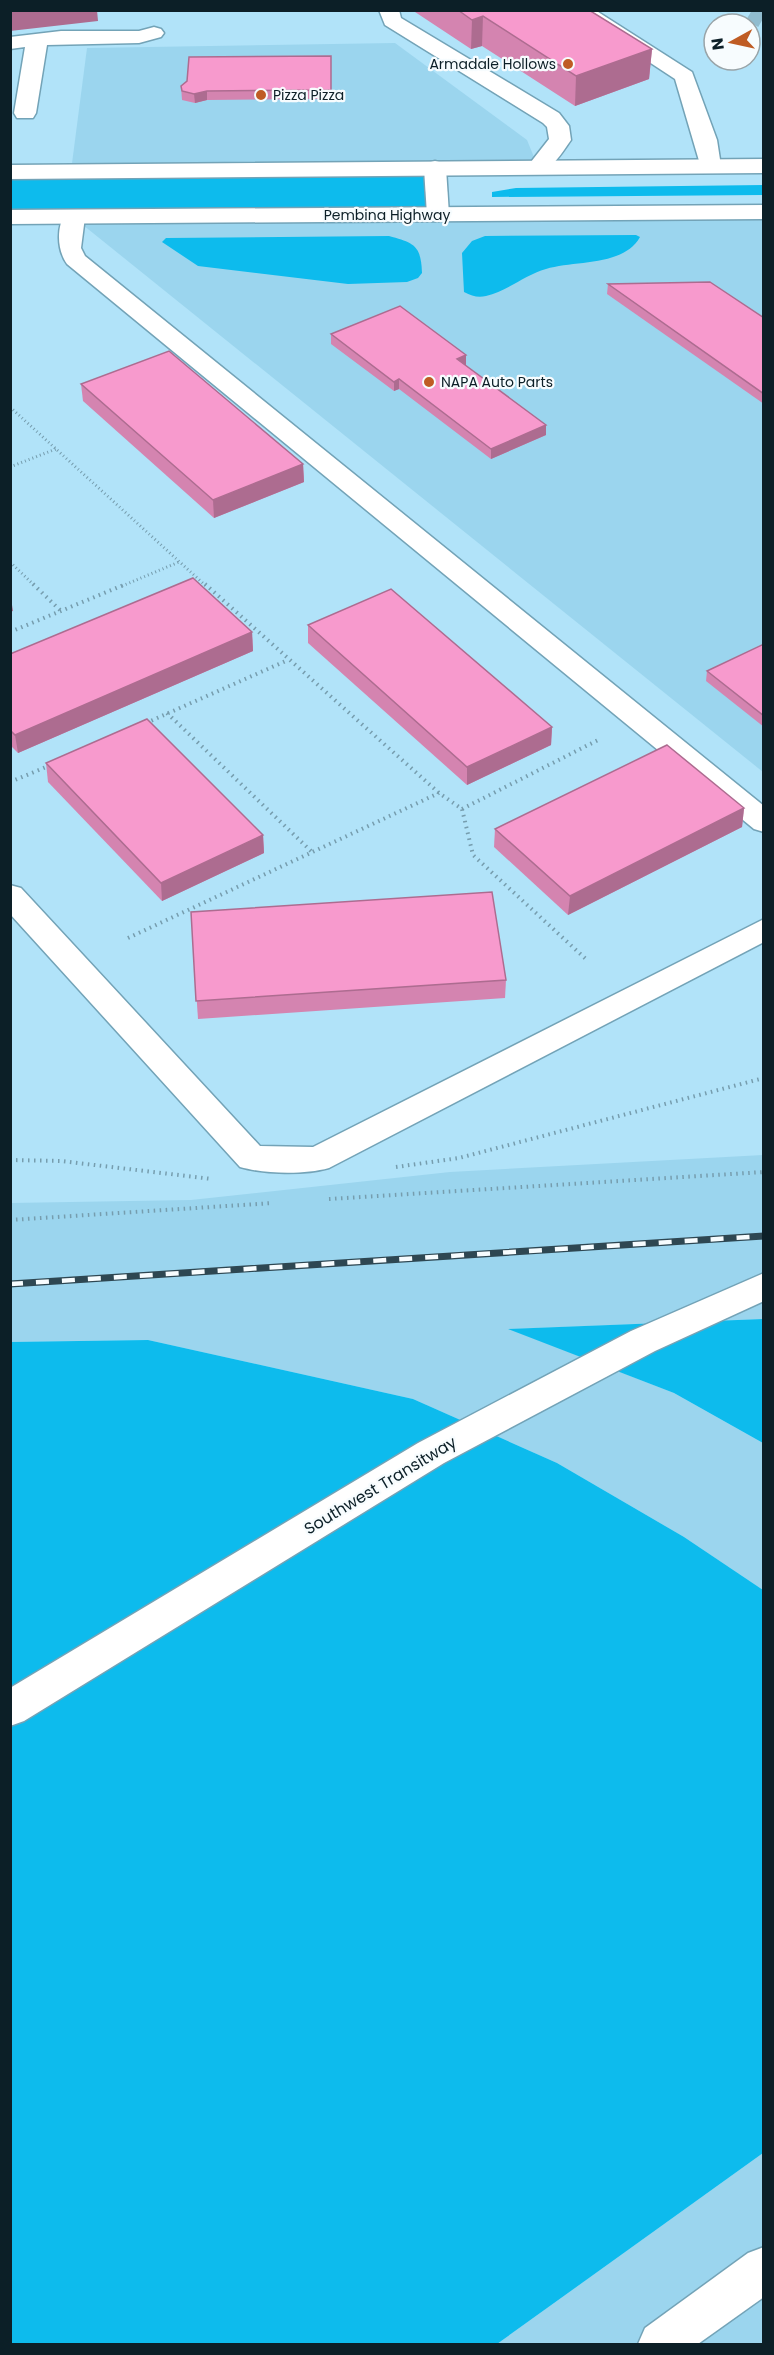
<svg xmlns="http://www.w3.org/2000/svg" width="774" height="2355" viewBox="0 0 774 2355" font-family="Poppins,sans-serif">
<rect width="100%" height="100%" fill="#b1e3f9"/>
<g fill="#9bd5ee">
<path d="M395,43L527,140L538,167L71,171L87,48Z"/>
<path d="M763,216V772L78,221Z"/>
<path d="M763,1155V1319L510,1329L674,1393L763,1443V1590L684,1537L557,1463L413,1399L148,1340L11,1342L10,1203L191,1200L450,1172Z"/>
<path d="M763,2153V2344H497Z"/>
</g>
<g fill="#0dbbed">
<path d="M435,168L438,215L11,217L10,172Z"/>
<path d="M764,185L763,195L492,197V192L516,188Z"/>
<path d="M636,235L640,237C623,267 575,260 546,269C525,275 507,291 486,296C478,298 472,296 464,292L462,253L472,241L485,236Z"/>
<path d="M389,236C414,243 421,245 422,273L418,278L407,282L348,284L198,266L162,242L166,238Z"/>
<path d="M763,1319V1443L674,1393L508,1329Z"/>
<path d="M148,1340L413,1399L557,1463L684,1537L763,1590V2153L497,2344H11L10,1342Z"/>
</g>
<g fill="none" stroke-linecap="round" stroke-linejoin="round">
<path stroke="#90bccf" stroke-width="23" stroke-dasharray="23 12" stroke-linecap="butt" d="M752,10L764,17"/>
<defs>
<g id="minor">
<path d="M379,10H399L401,18L559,113L569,126L571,140C561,154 549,176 530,172L527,167L549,139L547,127L543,123L385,25Z"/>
<path d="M570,10H595L692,72L717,140L721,166L718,171H702L675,79Z"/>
<path d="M154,27L161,29L164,33L161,37L139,43L47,45L36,113L33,118H17L14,113L25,47L10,49V37L61,31H139Z"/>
<path d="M435,161L443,163L446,168L449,215L446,220H430L427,215L424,168L427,163Z"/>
<path d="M74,210L82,212L85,217L81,248L85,256L764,806V832L754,829L67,264C57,250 56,227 66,212Z"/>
<path d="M10,885L21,888L260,1146L313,1147L764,919V942L329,1168C304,1175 265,1174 240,1167L10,914Z"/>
<path d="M764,1273V1301L655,1351L444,1463L24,1721L10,1726V1688L418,1443L631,1331Z"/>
<path d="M764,2247V2297L698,2344H638L645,2328L748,2253Z"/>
</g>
<g id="major">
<path d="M764,159V173L10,179V165Z"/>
<path d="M764,205V219L10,224V210Z"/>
</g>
</defs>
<use href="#minor" stroke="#73a3b7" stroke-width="3"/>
<use href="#major" stroke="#73a3b7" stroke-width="3"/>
<g stroke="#769dae" stroke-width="3" stroke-dasharray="1 3" stroke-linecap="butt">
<path d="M10,407L206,586"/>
<path d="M10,467L56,449"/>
<path d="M10,562L35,586"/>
<path d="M122,586L179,562"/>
</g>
<g stroke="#769dae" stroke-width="4" stroke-dasharray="1.5 4.5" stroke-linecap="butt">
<path d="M33,584L61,611"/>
<path d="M205,584L439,793L462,809L473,855L588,961"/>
<path d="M10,632L126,584"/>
<path d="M167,713L312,852"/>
<path d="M146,723L288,660"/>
<path d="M10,782L51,765"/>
<path d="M462,809L600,739"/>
<path d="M128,938L439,793"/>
<path d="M10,1160L61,1161L212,1179"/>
<path d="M396,1167L459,1158L764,1078"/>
<path d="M329,1199L764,1172"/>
<path d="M10,1220L273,1203"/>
</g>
<use href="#minor" fill="#fff" fill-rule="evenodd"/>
<use href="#major" fill="#fff" fill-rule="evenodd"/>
<defs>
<path id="rail" d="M10,1284L764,1236"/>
</defs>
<use href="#rail" stroke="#2e4752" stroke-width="7"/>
<use href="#rail" stroke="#f7fcfe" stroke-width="4.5" stroke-dasharray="13" stroke-linecap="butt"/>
</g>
<g fill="#d484b0">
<path d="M412,10H589L652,49L649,79L575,106L482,46L471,49Z"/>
<path d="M331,56V99L207,100L195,103L182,100L181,86Z"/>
<path d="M608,284L764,318V404L607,294Z"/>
<path d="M331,334L466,355L465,365L546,435L491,459L399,389L394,391L331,344Z"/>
<path d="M81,384L303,464L304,482L214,518L83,401Z"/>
<path d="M308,625L552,727L551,745L467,785L308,643Z"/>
<path d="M252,632L253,651L18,753L10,745V654Z"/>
<path d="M764,644V727L706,681L707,671Z"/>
<path d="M46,763L263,835L264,853L162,901L48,782Z"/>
<path d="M744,808L742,827L568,915L494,847L495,829Z"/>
<path d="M191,912L506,980L505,998L198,1019Z"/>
</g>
<g fill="#ad6c90">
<path d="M10,10H97L98,21L10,31Z"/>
<path d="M483,16L482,46L471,49L472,20Z"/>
<path d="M652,49L649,79L575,106L576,76Z"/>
<path d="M207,91V100L195,103L194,94Z"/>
<path d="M466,355V365L457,369V359Z"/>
<path d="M399,379V389L394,391V382Z"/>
<path d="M546,425V435L491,459V449Z"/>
<path d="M303,464L304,482L214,518L213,500Z"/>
<path d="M10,593L13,611L10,612Z"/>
<path d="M252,632L253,651L18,753L15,735Z"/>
<path d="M552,727L551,745L467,785V767Z"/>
<path d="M744,808L742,827L568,915L570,896Z"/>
<path d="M263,835L264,853L162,901L161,883Z"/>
</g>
<g fill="#f79acd" stroke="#ad6c90" stroke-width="1.5">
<path d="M458,10H589L652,49L576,76L483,16L472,20Z"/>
<path d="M331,56V90L207,91L194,94L182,91L181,86L187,81L189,57Z"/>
<path d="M710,282L764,318V394L608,284Z"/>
<path d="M400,306L466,355L457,359L546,425L491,449L399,379L394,382L331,334Z"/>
<path d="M169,351L303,464L213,500L81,384Z"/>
<path d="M193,578L252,632L15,735L10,730V654Z"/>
<path d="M391,589L552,727L467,767L308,625Z"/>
<path d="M764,644V716L707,671Z"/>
<path d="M147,719L263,835L161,883L46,763Z"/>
<path d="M667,745L744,808L570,896L495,829Z"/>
<path d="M492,892L506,980L196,1001L191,912Z"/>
</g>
<g fill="#bf5c24" stroke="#f7fcfe" stroke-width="2">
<circle cx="568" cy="64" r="6"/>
<circle cx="261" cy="95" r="6"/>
<circle cx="429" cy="382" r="6"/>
</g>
<g text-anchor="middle" stroke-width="4.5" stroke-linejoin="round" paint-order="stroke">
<g font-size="14" fill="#0c1f27" stroke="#f7fcfe" text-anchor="start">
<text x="556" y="69" text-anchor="end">Armadale Hollows</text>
<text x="273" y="100">Pizza Pizza</text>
<text x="441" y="387">NAPA Auto Parts</text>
</g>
<g font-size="14" fill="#0c1f27" stroke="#f7fcfe">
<text x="387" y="220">Pembina Highway</text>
</g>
<g font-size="16" fill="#0c1f27" stroke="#f7fcfe">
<text transform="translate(380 1485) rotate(-31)" y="6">Southwest Transitway</text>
</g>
</g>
<rect width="774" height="2355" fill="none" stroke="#0c1f27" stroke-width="24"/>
<g transform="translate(732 42) rotate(262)"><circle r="28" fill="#f7fcfe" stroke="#99a4a8" stroke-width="1.5"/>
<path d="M0-4.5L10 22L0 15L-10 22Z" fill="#bf5c24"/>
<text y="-9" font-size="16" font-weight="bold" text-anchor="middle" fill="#0c1f27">N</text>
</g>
</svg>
